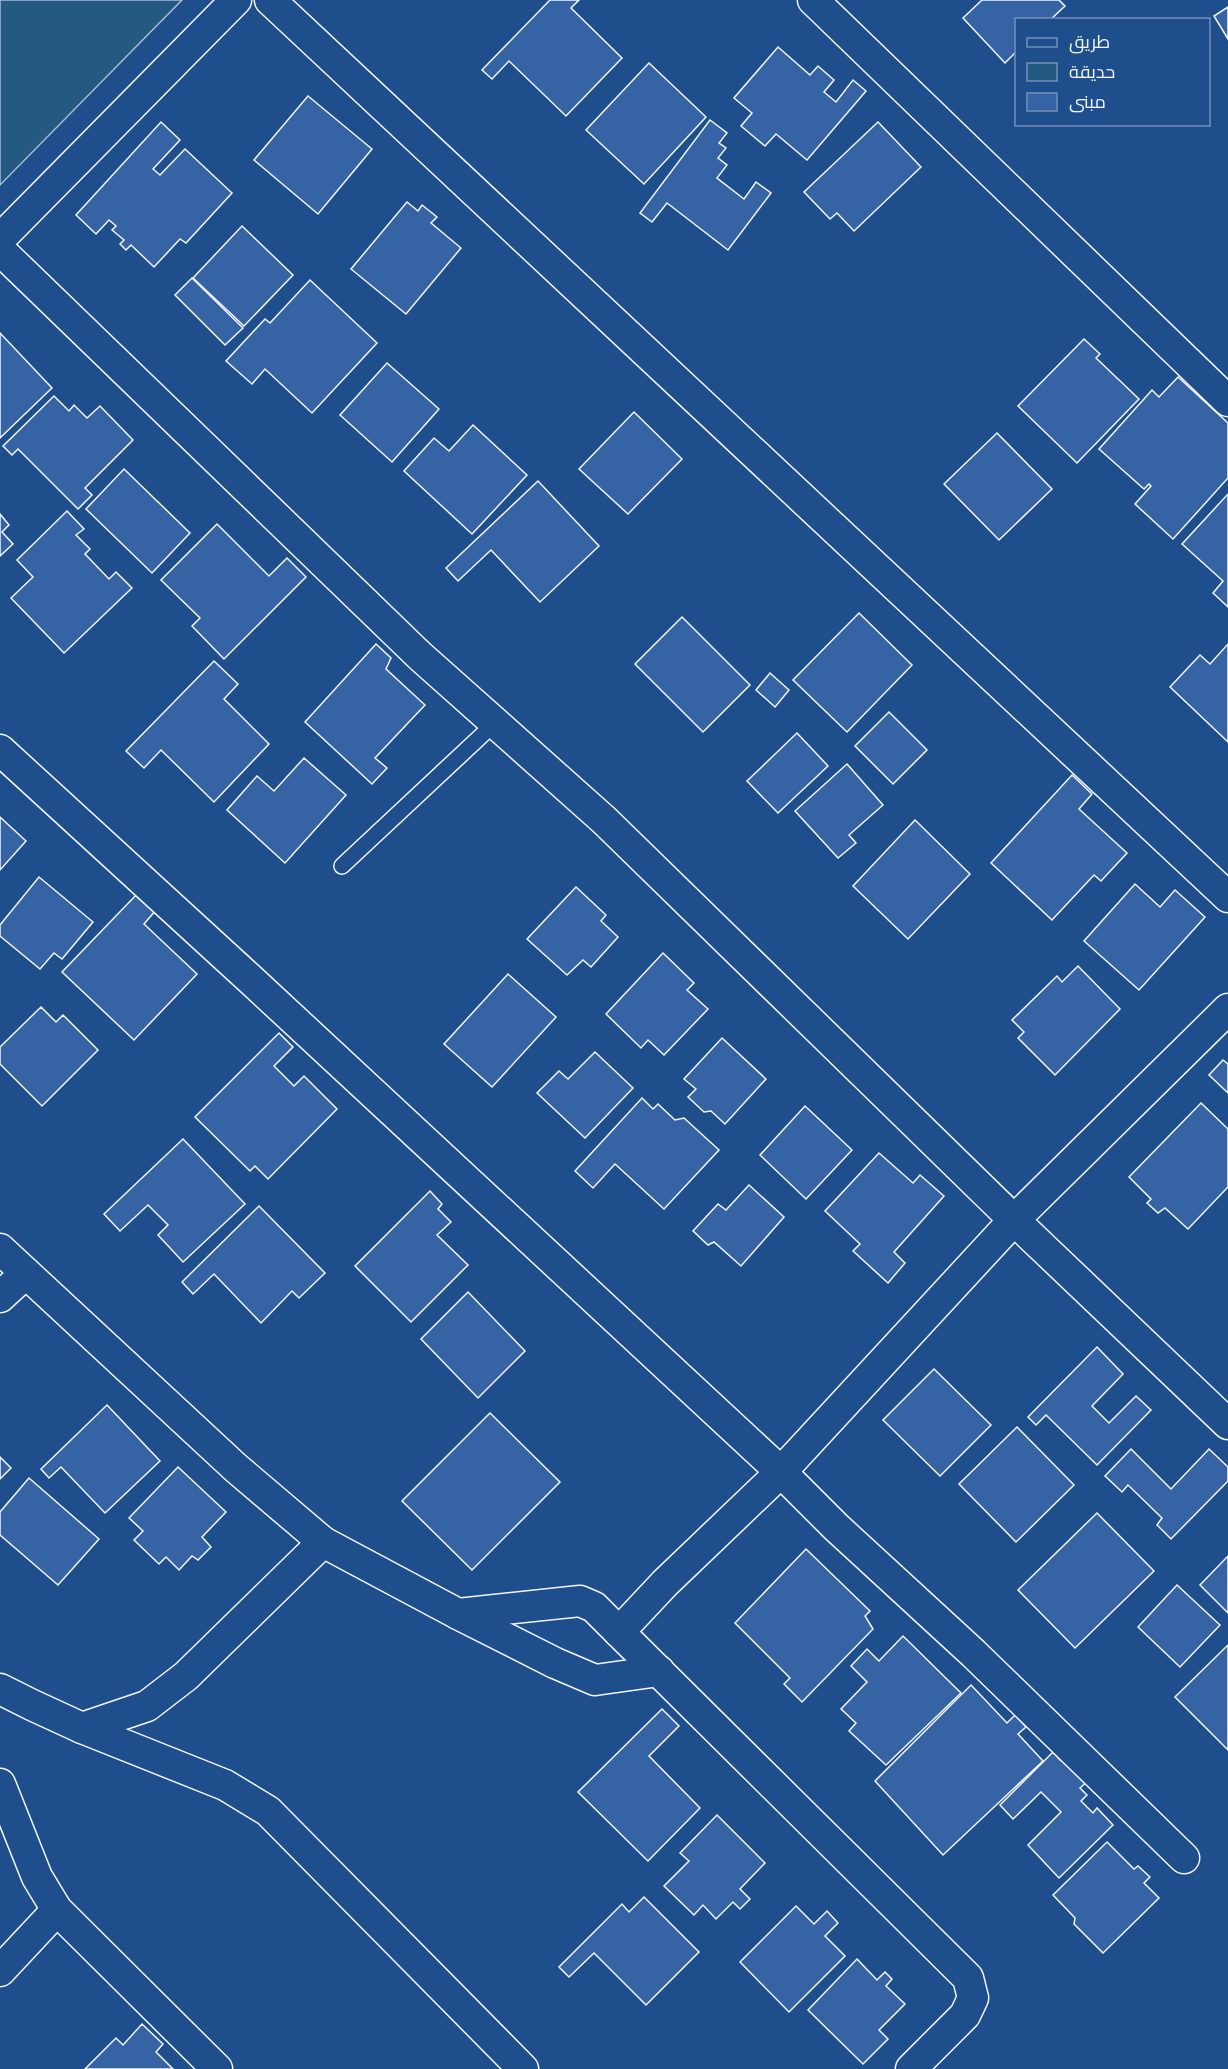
<svg xmlns="http://www.w3.org/2000/svg" width="1228" height="2069" viewBox="0 0 1228 2069" font-family="'Nunito Sans',Cairo,sans-serif">
<rect width="100%" height="100%" fill="#1f4e8c"/>
<path fill="#245a82" stroke="#a8bbd7" stroke-width="1.5" d="M0,0H182L0,185Z"/>
<g fill="#3563a3" stroke="#f2f6ff" stroke-width="1.5">
<path d="M550,0H579L571,8L622,58L566,116L509,61L492,79L482,70Z"/>
<path d="M982,0H1059L1065,6L1050,20H1016V52L1005,63L963,18Z"/>
<path d="M1228,7V39L1214,16Z"/>
<path d="M778,47L810,75L818,66L834,80L824,92L836,102L853,80L866,91L807,160L776,134L765,146L741,126L752,113L734,98Z"/>
<path d="M649,63L706,117L644,184L586,130Z"/>
<path d="M308,96L372,149L318,214L254,160Z"/>
<path d="M710,120L727,133L719,143L726,148L718,158L727,165L717,178L744,199L756,182L771,193L728,250L667,203L652,222L640,213Z"/>
<path d="M161,122L180,140L153,169L160,175L185,149L232,193L186,243L180,239L154,267L131,245L126,250L120,244L124,240L112,230L116,226L109,220L96,234L76,215Z"/>
<path d="M878,122L921,167L854,231L837,213L830,219L804,192Z"/>
<path d="M407,202L418,211L422,205L437,217L431,223L461,248L406,314L351,269Z"/>
<path d="M242,226L293,275L244,326L193,278Z"/>
<path d="M192,278L243,328L225,345L175,295Z"/>
<path d="M310,280L377,343L312,413L265,369L252,384L226,361L265,319L270,323Z"/>
<path d="M0,333L52,388L0,438Z"/>
<path d="M1084,339L1100,354L1096,358L1139,399L1077,463L1018,406Z"/>
<path d="M387,363L439,409L392,462L340,415Z"/>
<path d="M1178,377L1228,423V478L1173,539L1135,504L1151,486L1149,484L1144,489L1099,449L1152,390L1159,397Z"/>
<path d="M54,396L69,411L74,405L87,418L100,406L133,440L85,488L92,495L78,509L18,449L12,455L3,446Z"/>
<path d="M634,412L682,459L628,514L579,469Z"/>
<path d="M473,425L527,475L472,534L404,471L434,438L449,451Z"/>
<path d="M997,433L1052,489L999,540L944,484Z"/>
<path d="M124,469L190,533L152,573L86,509Z"/>
<path d="M538,481L599,546L540,602L491,550L458,581L446,568Z"/>
<path d="M1228,494V607L1213,593L1223,581L1182,544Z"/>
<path d="M67,511L84,529L76,535L90,549L85,554L109,579L116,572L132,588L64,653L11,598L33,577L17,560Z"/>
<path d="M0,514L9,525L2,532L13,544L0,556Z"/>
<path d="M217,524L269,576L287,558L306,577L224,659L192,626L200,618L161,580Z"/>
<path d="M859,613L912,665L847,732L793,680Z"/>
<path d="M682,617L750,685L703,732L635,664Z"/>
<path d="M376,644L391,658L386,669L425,705L375,758L387,768L372,784L305,722Z"/>
<path d="M1228,644V742L1170,687L1200,655L1210,664Z"/>
<path d="M214,661L238,684L224,699L269,744L214,802L161,750L144,768L126,751Z"/>
<path d="M770,673L789,690L775,707L756,690Z"/>
<path d="M889,712L927,750L893,784L855,746Z"/>
<path d="M797,733L828,766L778,813L747,781Z"/>
<path d="M304,758L346,795L285,863L227,810L257,776L274,791Z"/>
<path d="M847,764L883,805L849,835L856,843L838,858L795,811Z"/>
<path d="M1072,775L1092,794L1079,809L1127,853L1101,881L1094,875L1052,920L991,863Z"/>
<path d="M0,817L26,841L0,870Z"/>
<path d="M915,820L970,874L908,939L853,886Z"/>
<path d="M39,877L93,922L62,959L54,953L40,969L0,936V925Z"/>
<path d="M1135,884L1160,907L1175,890L1205,917L1139,990L1084,941Z"/>
<path d="M576,887L606,915L601,921L618,937L591,967L583,960L567,975L527,939Z"/>
<path d="M138,893L156,910L144,924L197,974L134,1040L62,972Z"/>
<path d="M663,953L694,983L687,990L708,1009L664,1055L648,1040L641,1048L606,1014Z"/>
<path d="M1078,966L1120,1009L1055,1075L1018,1038L1024,1032L1012,1020L1057,976L1062,982Z"/>
<path d="M508,974L556,1017L492,1087L444,1044Z"/>
<path d="M41,1007L56,1022L63,1015L98,1050L42,1106L0,1064V1047Z"/>
<path d="M279,1033L293,1047L274,1066L294,1086L304,1076L337,1109L268,1179L255,1166L250,1171L195,1117Z"/>
<path d="M722,1038L766,1079L725,1124L711,1111L704,1112L688,1097L696,1089L684,1079Z"/>
<path d="M595,1052L633,1088L585,1138L537,1093L559,1071L568,1079Z"/>
<path d="M1223,1060L1228,1064V1093L1209,1075Z"/>
<path d="M642,1098L653,1109L658,1104L675,1120L684,1118L719,1150L664,1209L615,1164L593,1188L575,1171Z"/>
<path d="M1201,1103L1228,1129V1187L1188,1229L1165,1208L1158,1213L1147,1203L1151,1199L1129,1177Z"/>
<path d="M805,1106L852,1150L806,1199L760,1155Z"/>
<path d="M183,1139L245,1204L183,1262L158,1235L168,1225L148,1205L120,1231L104,1214Z"/>
<path d="M879,1153L913,1183L920,1175L944,1196L894,1252L905,1263L888,1283L853,1251L860,1244L825,1211Z"/>
<path d="M749,1185L784,1217L741,1266L714,1242L708,1245L693,1231L718,1204L726,1210Z"/>
<path d="M430,1191L442,1204L438,1209L451,1222L437,1235L468,1265L411,1322L355,1266Z"/>
<path d="M259,1206L325,1273L299,1298L292,1291L261,1323L214,1274L193,1294L182,1282Z"/>
<path d="M468,1292L525,1351L478,1398L421,1339Z"/>
<path d="M1097,1347L1123,1374L1092,1406L1109,1423L1136,1396L1151,1410L1097,1465L1046,1415L1036,1425L1028,1417Z"/>
<path d="M934,1369L991,1425L940,1476L883,1420Z"/>
<path d="M107,1405L160,1461L105,1513L61,1467L49,1478L41,1469Z"/>
<path d="M490,1413L560,1482L472,1570L402,1501Z"/>
<path d="M1017,1427L1074,1485L1016,1542L959,1484Z"/>
<path d="M1131,1449L1171,1489L1209,1449L1228,1467V1481L1171,1539L1157,1525L1162,1518L1128,1485L1122,1492L1105,1476Z"/>
<path d="M0,1457L11,1468L0,1479Z"/>
<path d="M178,1467L226,1512L202,1537L211,1547L198,1560L192,1556L179,1570L166,1557L159,1564L134,1540L143,1531L129,1518Z"/>
<path d="M29,1478L99,1539L58,1585L0,1535V1512Z"/>
<path d="M1097,1513L1154,1571L1075,1648L1018,1590Z"/>
<path d="M806,1549L870,1611L865,1616L873,1629L802,1702L784,1684L790,1678L735,1623Z"/>
<path d="M1228,1556V1613L1200,1585Z"/>
<path d="M1177,1585L1220,1625L1180,1667L1138,1627Z"/>
<path d="M903,1636L961,1693L886,1765L849,1731L856,1723L841,1709L867,1682L851,1666L867,1649L879,1661Z"/>
<path d="M1228,1645V1750L1175,1697Z"/>
<path d="M971,1685L1007,1723L1015,1715L1026,1727L1018,1734L1043,1761L943,1855L875,1781Z"/>
<path d="M662,1709L679,1726L649,1756L700,1808L648,1861L578,1792Z"/>
<path d="M1053,1752L1060,1760L1066,1754L1090,1779L1080,1788L1087,1795L1081,1801L1093,1813L1097,1808L1113,1825L1059,1878L1028,1845L1061,1812L1041,1792L1013,1819L1000,1805Z"/>
<path d="M717,1815L765,1863L740,1889L750,1899L740,1909L733,1902L716,1919L703,1905L694,1915L664,1886L689,1861L680,1853Z"/>
<path d="M1107,1842L1134,1869L1138,1866L1150,1877L1144,1883L1159,1898L1103,1953L1074,1924L1075,1918L1053,1895Z"/>
<path d="M644,1897L699,1952L646,2005L594,1953L569,1977L559,1967L622,1904L629,1912Z"/>
<path d="M796,1906L814,1924L827,1911L838,1923L825,1936L845,1956L789,2012L740,1962Z"/>
<path d="M857,1959L877,1980L885,1972L892,1979L886,1986L905,2004L879,2030L888,2039L863,2064L808,2010Z"/>
<path d="M142,2024L163,2044L156,2052L173,2069H85L116,2038L123,2045Z"/>
</g>
<g fill="none" stroke-linecap="round" stroke-linejoin="round">
<defs>
<path id="lane" d="M342,866L496,722"/>
<g id="street">
<path d="M270,0L1228,897"/>
<path d="M813,0L1228,401"/>
<path d="M0,239L236,0"/>
<path d="M0,250L420,656L604,820L1014,1220L1228,1424"/>
<path d="M0,750L250,979L781,1472L836,1527L973,1653L1184,1858"/>
<path d="M0,1249L236,1468L323,1542"/>
<path d="M0,1297L25,1274"/>
<path d="M458,1614L555,1663L595,1680L659,1671"/>
<path d="M619,1632L665,1583L781,1472L1014,1220L1228,1009"/>
<path d="M0,1689L32,1705L82,1728L147,1706L186,1676L323,1542L458,1614L580,1601L594,1607L619,1632L968,1978L973,1998L965,2015L911,2069"/>
<path d="M82,1728L225,1785L268,1811L523,2069"/>
<path d="M0,1784L37,1877L57,1910L217,2069"/>
<path d="M0,1971L57,1910"/>
</g>
</defs>
<use href="#lane" stroke="#f2f6ff" stroke-width="18"/>
<use href="#street" stroke="#f2f6ff" stroke-width="33"/>
<use href="#lane" stroke="#1f4e8c" stroke-width="15"/>
<use href="#street" stroke="#1f4e8c" stroke-width="30"/>
</g>
<rect x="1015" y="18" width="195" height="108" fill="#1f4e8c" stroke="#7391ba" stroke-width="1.5"/>
<rect x="1027" y="38" width="30" height="9" fill="#1f4e8c" stroke="#7391ba" stroke-width="1.5"/>
<text x="1069" y="48" font-size="18" fill="#f2f6ff">طريق</text>
<rect x="1027" y="63" width="30" height="18" fill="#245a82" stroke="#7391ba" stroke-width="1.5"/>
<text x="1069" y="78" font-size="18" fill="#f2f6ff">حديقة</text>
<rect x="1027" y="93" width="30" height="18" fill="#3563a3" stroke="#7391ba" stroke-width="1.5"/>
<text x="1069" y="108" font-size="18" fill="#f2f6ff">مبنى</text>
</svg>
